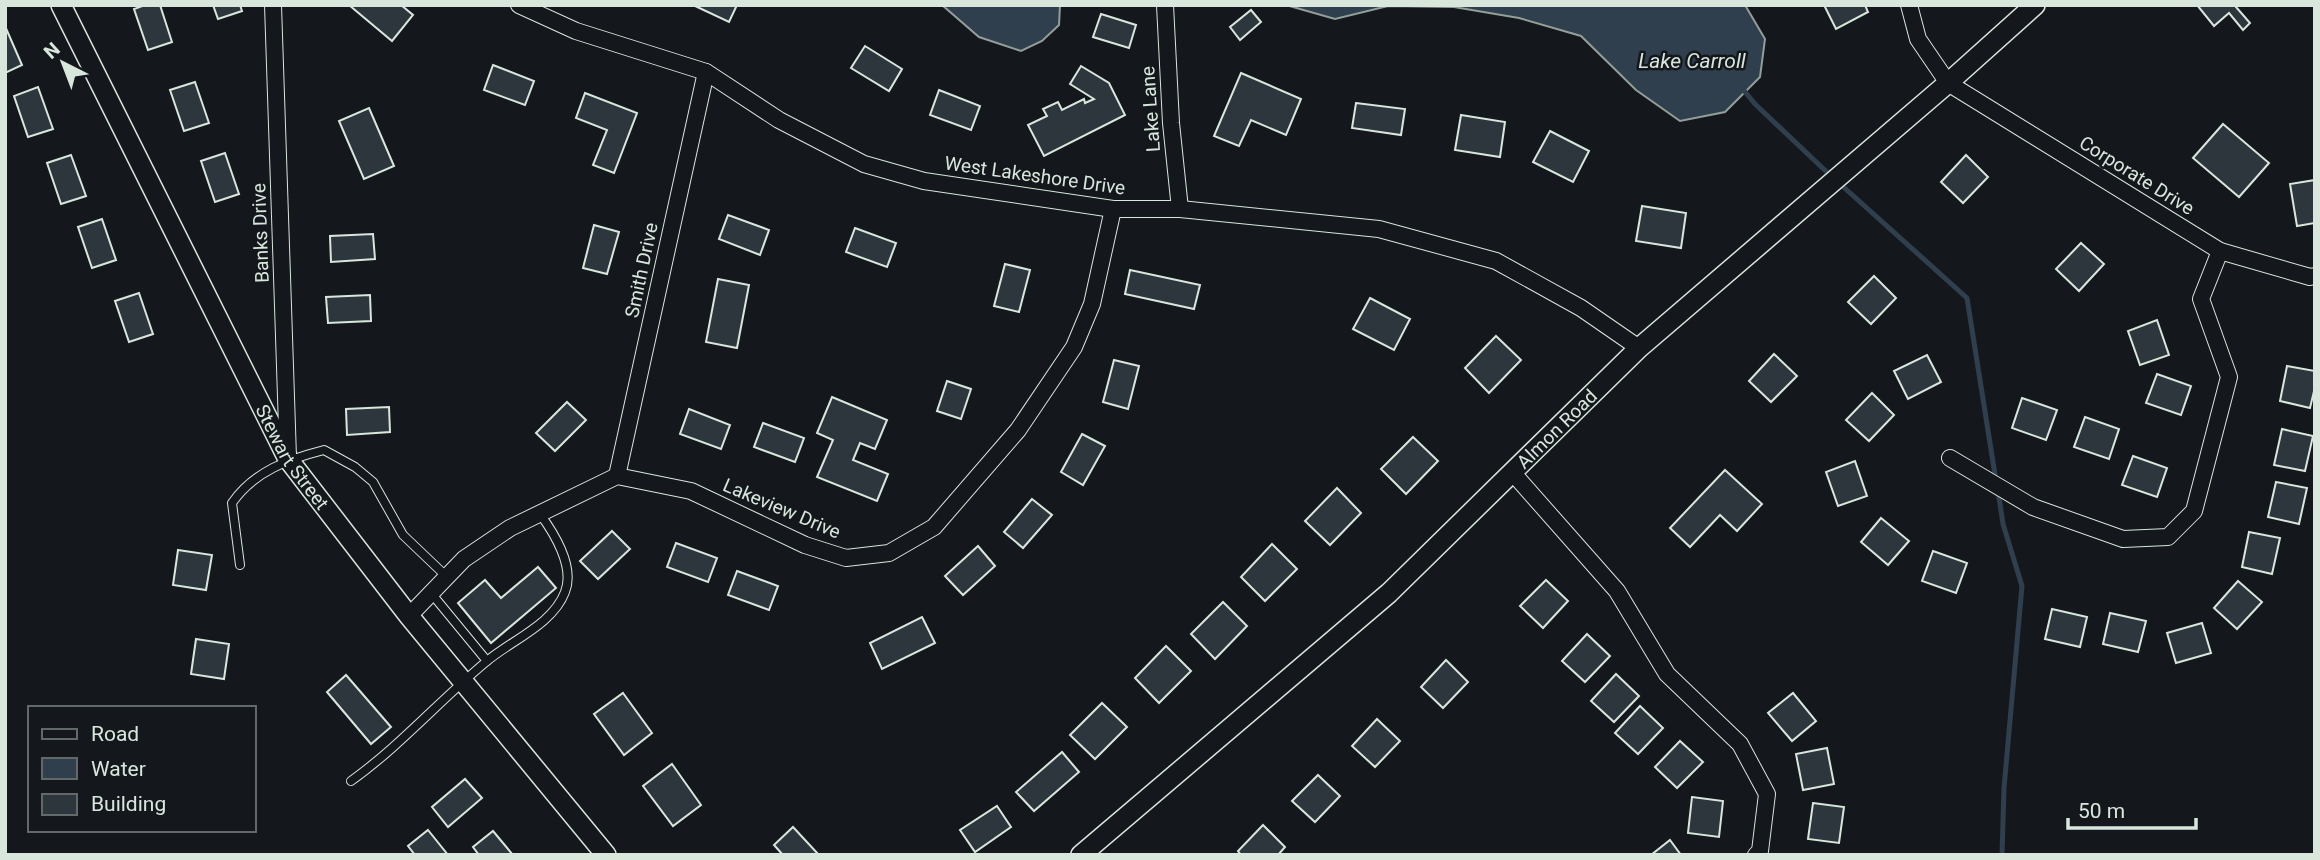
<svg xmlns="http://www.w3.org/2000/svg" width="2320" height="860" viewBox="0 0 2320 860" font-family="Roboto,sans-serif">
<rect width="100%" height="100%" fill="#14181c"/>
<g fill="#2f3f4d" stroke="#939e99" stroke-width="2">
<path d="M942,5H1060L1059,25L1042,41L1021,51L979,37Z"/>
<path d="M1286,5H1745L1765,39L1760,77L1725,112L1680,121L1636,90L1581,36L1519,18L1454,7L1388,6L1335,19Z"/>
</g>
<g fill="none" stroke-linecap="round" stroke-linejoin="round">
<g stroke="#2f3f4d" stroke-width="5">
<path d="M1742,88L1755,104L1832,177"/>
<path d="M1839,183L1967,298L1996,481"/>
<path d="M1998,491L2003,524L2022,586L2004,788L2002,855"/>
</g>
</g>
<g fill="#2c363c" stroke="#d8e6dc" stroke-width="2">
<path d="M145,5H160L172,42L148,50L134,9Z"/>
<path d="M213,5H240L242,11L218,19Z"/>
<path d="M349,5H401L413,15L392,41Z"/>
<path d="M693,5H737L729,22Z"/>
<path d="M1824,5H1865L1868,12L1836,29Z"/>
<path d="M2197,5H2238L2236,7L2250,23L2243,30L2229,13L2214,26Z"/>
<path d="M1251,10L1261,22L1240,40L1230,27Z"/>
<path d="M1101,14L1136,25L1129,48L1093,37Z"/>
<path d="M5,26L22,65L5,73Z"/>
<path d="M865,46L902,69L889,91L851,68Z"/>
<path d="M493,65L534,81L525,105L484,90Z"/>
<path d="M1081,66L1109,83L1125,115L1044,156L1028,125L1047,116L1043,109L1058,102L1062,110L1084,99L1085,103L1094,99L1070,84Z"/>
<path d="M1241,73L1301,99L1286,135L1251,120L1239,146L1214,136Z"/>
<path d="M195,82L209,123L184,131L170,90Z"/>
<path d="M38,87L53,129L28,137L14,96Z"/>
<path d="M939,90L980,106L971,130L930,115Z"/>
<path d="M585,93L637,113L614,173L593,165L607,130L576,118Z"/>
<path d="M1356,103L1405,109L1401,135L1352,128Z"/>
<path d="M369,108L394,166L364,179L339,121Z"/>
<path d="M1461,115L1505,122L1500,157L1455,150Z"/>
<path d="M2223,124L2269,163L2239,197L2193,158Z"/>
<path d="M1550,131L1589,151L1573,182L1533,162Z"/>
<path d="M225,153L239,194L215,202L201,161Z"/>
<path d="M71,155L86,196L61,204L47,163Z"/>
<path d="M1966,155L1988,177L1963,203L1941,182Z"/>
<path d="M2315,180V223L2297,226L2290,184Z"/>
<path d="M1642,206L1686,213L1681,248L1636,241Z"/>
<path d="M728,215L769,230L760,255L719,239Z"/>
<path d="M102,219L116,260L92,268L78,227Z"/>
<path d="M594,225L619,232L607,274L583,268Z"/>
<path d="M855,228L896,243L887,267L846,252Z"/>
<path d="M373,234L375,259L331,262L330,236Z"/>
<path d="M2081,243L2104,264L2079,291L2056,269Z"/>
<path d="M1005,264L1030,270L1019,312L994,306Z"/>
<path d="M1130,270L1200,285L1194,309L1125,294Z"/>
<path d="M1874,276L1896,298L1871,324L1848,302Z"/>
<path d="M718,279L749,285L737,348L706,342Z"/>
<path d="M139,293L153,334L129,342L115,301Z"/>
<path d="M370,295L371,321L328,323L326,297Z"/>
<path d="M1370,298L1410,319L1394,350L1353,329Z"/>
<path d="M2157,320L2169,355L2140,365L2128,331Z"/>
<path d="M1496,336L1521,360L1489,393L1465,368Z"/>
<path d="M1774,354L1797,376L1771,402L1749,381Z"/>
<path d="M1927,355L1941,382L1908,399L1894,371Z"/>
<path d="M1114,360L1139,366L1128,409L1103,402Z"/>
<path d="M2287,366L2315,371V387L2310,408L2280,401Z"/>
<path d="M2157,374L2191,386L2181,415L2146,403Z"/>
<path d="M947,381L971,389L961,419L937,411Z"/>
<path d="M1872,393L1894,415L1869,441L1846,420Z"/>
<path d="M832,397L887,420L875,449L860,443L853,460L888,474L877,501L817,477L833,440L817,433Z"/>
<path d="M2022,398L2057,410L2046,440L2012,428Z"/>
<path d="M567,402L586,420L555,451L536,433Z"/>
<path d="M389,407L390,432L347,435L346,409Z"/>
<path d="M689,409L730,425L721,449L680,434Z"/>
<path d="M2085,417L2119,429L2109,459L2074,447Z"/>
<path d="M763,423L804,438L795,462L754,447Z"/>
<path d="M2282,429L2313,436L2305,471L2274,465Z"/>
<path d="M1082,434L1105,446L1083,485L1061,472Z"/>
<path d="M1413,437L1438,461L1406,494L1381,469Z"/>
<path d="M2133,456L2167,468L2157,497L2122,485Z"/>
<path d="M1855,461L1867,496L1838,506L1826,472Z"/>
<path d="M1725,470L1762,504L1737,531L1720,515L1690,547L1670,528Z"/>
<path d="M2276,482L2307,488L2299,524L2268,517Z"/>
<path d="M1337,488L1361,513L1330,545L1305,521Z"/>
<path d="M1032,499L1052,515L1023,548L1004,532Z"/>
<path d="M1881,518L1909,541L1888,565L1861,542Z"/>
<path d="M612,531L630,549L598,579L580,561Z"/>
<path d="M2249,532L2280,538L2272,574L2242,567Z"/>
<path d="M676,543L717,558L708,582L667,567Z"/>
<path d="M1272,544L1297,569L1265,601L1241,577Z"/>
<path d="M978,546L995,566L963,595L945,576Z"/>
<path d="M178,550L212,555L206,590L173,585Z"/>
<path d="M1933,551L1967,563L1956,593L1922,581Z"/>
<path d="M538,567L556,588L491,643L458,603L485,580L501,598Z"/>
<path d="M737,571L778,586L769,610L728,595Z"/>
<path d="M1546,580L1568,601L1543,628L1520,606Z"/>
<path d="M2238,581L2262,602L2237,629L2214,608Z"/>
<path d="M1223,602L1247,626L1215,659L1191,634Z"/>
<path d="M2052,609L2087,617L2080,647L2045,639Z"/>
<path d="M2110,613L2146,621L2138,652L2103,644Z"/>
<path d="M922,617L935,643L882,669L870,643Z"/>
<path d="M2202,623L2211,653L2176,663L2167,633Z"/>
<path d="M1587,634L1610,656L1585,682L1562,661Z"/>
<path d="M196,639L229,644L224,679L191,674Z"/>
<path d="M1166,646L1191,671L1159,703L1135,678Z"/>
<path d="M1446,660L1468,682L1443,708L1421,687Z"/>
<path d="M1616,674L1639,696L1614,722L1591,701Z"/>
<path d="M346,675L391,727L371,744L327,692Z"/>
<path d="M623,693L652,733L624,755L594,714Z"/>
<path d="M1793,693L1816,721L1792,741L1768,713Z"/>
<path d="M1102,703L1127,727L1095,759L1070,735Z"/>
<path d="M1640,706L1663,728L1638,754L1615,733Z"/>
<path d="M1377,719L1400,741L1375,767L1352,746Z"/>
<path d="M1680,741L1703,762L1677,788L1655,767Z"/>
<path d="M1827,748L1834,784L1803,790L1796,754Z"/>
<path d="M1062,752L1079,772L1034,811L1016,792Z"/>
<path d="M672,764L701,805L673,826L643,786Z"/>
<path d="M1318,775L1340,796L1315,822L1292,801Z"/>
<path d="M465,779L482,798L448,827L432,807Z"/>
<path d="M1692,797L1723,801L1719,837L1688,833Z"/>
<path d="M1813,803L1844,807L1839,843L1808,839Z"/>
<path d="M997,806L1011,827L975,852L960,830Z"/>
<path d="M1263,825L1285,847L1278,855H1241L1238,851Z"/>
<path d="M793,827L819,855H783L774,845Z"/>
<path d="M428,830L448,855H415L408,846Z"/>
<path d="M493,831L513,855H479L473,847Z"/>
<path d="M1670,840L1681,855H1651Z"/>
</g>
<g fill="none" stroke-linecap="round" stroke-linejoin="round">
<defs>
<g id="service">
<path d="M240,565L232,503C254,471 289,459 324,450L355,467L373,482L403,535L447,577"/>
<path d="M431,593L487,661"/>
<path d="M351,781C400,746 440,700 487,661C512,640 553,624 565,592C575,567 554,533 540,514"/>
</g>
<g id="minor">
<path d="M273,5L288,457"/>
<path d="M519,5L576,31L706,72L779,120L864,164L924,181L1113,209H1180L1379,229L1496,261L1581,308L1639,348"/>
<path d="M1165,5L1171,123L1180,209"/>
<path d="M1909,5L1918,39L1948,83L2220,251L2310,277L2315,276"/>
<path d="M1950,458L2033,507L2123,539L2168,537L2194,511L2229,377L2201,299L2220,251"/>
<path d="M1512,472L1617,591L1667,674L1740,744L1767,794L1760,851L1756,855"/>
<path d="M617,476L706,72"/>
<path d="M409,616L464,559L510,528L617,476L691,491L805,545L846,558L889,553L934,527L1018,430L1074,347L1092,304L1113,209"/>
</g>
<g id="tertiary">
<path id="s1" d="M61,5L288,459L409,616L606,855"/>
<path id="s2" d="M1081,855L1389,593L1639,348L1948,83L2035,5"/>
</g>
</defs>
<use href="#service" stroke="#d8e6dc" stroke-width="10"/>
<use href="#minor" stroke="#d8e6dc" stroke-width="18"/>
<use href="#tertiary" stroke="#d8e6dc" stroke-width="22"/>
<use href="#service" stroke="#14181c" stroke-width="8"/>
<use href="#minor" stroke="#14181c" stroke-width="16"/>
<use href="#tertiary" stroke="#14181c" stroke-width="19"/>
</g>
<g text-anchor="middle" stroke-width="5" stroke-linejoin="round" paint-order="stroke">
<g font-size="19" fill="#d8e6dc" stroke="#14181c">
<text transform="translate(1150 109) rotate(-94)" y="7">Lake Lane</text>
<text transform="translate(1035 175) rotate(8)" y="7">West Lakeshore Drive</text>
<text transform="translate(2137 175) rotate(32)" y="7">Corporate Drive</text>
<text transform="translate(260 233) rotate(-92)" y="7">Banks Drive</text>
<text transform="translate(641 270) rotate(-78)" y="7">Smith Drive</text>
<text dy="7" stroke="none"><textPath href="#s2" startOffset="639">Almon Road</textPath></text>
<text dy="7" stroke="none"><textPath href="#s1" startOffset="508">Stewart Street</textPath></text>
<text transform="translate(782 508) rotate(23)" y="7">Lakeview Drive</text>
</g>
<g font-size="21" font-style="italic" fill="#d8e6dc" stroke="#14181c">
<text x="1692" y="68">Lake Carroll</text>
</g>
</g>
<rect width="2320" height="860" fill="none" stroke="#d8e6dc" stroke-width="14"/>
<rect x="28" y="706" width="228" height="126" fill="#14181c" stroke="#626a69" stroke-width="2"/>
<rect x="42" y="729" width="35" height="10" fill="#14181c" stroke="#626a69" stroke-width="2"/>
<text x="91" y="741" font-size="21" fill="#d8e6dc">Road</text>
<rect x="42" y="758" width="35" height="21" fill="#2f3f4d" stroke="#626a69" stroke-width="2"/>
<text x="91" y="776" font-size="21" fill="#d8e6dc">Water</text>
<rect x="42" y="794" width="35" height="21" fill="#2c363c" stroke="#626a69" stroke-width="2"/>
<text x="91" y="811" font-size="21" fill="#d8e6dc">Building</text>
<g transform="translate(63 63) rotate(318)" stroke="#14181c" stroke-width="5" paint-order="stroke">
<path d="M0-5L12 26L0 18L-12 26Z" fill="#d8e6dc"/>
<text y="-10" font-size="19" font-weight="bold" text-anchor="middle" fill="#d8e6dc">N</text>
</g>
<path d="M2068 818v10h128v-10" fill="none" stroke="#d8e6dc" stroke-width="3.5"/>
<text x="2078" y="818" font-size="21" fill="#d8e6dc" stroke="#14181c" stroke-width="5" paint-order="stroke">50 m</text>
</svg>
